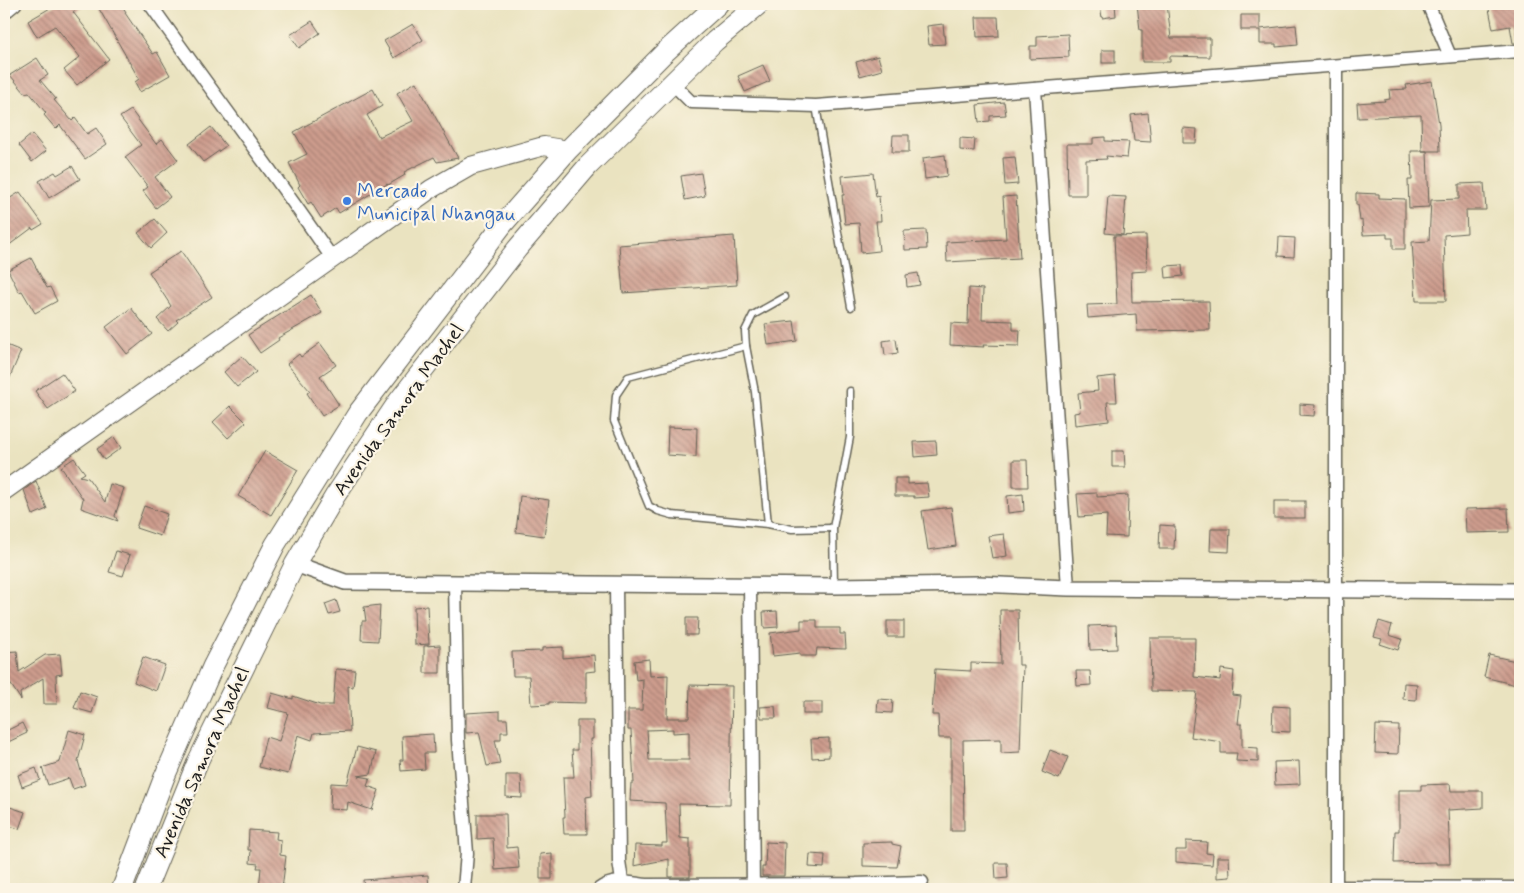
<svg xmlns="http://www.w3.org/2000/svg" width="1524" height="893" viewBox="0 0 1524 893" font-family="Mynerve,sans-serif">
<defs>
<pattern id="building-back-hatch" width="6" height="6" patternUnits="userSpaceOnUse" patternTransform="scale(1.25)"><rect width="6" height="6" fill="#cd9c8d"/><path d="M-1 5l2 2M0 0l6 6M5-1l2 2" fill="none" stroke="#a67e72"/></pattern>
</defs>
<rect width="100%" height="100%" fill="#fcf5e5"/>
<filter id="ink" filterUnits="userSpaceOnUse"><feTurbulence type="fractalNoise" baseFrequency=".02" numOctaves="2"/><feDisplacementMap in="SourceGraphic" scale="10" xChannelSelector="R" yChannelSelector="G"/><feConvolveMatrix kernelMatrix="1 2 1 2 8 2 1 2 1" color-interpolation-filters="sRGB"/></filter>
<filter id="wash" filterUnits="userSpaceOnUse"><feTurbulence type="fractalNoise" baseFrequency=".0096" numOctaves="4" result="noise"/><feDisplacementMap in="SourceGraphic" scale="20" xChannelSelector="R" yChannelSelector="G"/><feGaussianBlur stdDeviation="1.12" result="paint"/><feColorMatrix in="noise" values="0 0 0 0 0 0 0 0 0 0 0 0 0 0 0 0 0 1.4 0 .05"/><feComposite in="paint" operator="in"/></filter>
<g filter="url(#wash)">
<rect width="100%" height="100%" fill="#eae3c0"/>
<g id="blocks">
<g fill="url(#building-back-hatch)" fill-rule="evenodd">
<path d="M57,4H86L73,12L109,59L77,85L64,70L80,57L55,26L37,37L28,21Z"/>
<path d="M104,4H121L126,12L125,13L153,54L157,52L170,75L140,92L135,82L139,79L98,7Z"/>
<path d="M1100,4H1115L1116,16L1102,18Z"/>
<path d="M1137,4H1167L1171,38H1210V57L1170,56V62H1142V30H1140Z"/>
<path d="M1488,4H1517L1520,18V43H1513L1510,26L1493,29Z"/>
<path d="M1241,15H1260V29L1296,25L1298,45L1276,47V44H1260V30H1241Z"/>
<path d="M976,17H998L999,36L977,37Z"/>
<path d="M312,21L320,33L299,48L290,35Z"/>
<path d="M413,24L423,40L394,58L384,41Z"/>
<path d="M943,24L945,44L929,45L927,26Z"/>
<path d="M1068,34L1069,57L1030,59V46H1037V36Z"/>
<rect x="1102" y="50" width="13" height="13"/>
<path d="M878,56L882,70L860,76L856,62Z"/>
<path d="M37,58L48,75L40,80L56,99L54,100L72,121L75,118L87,134L96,128L107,144L85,159L60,125L56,129L44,115L46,113L29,92L25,93L10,75Z"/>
<path d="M763,65L770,81L745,92L738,76Z"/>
<path d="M1432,81L1439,124L1440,151H1422L1421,115L1358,118L1357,103L1385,101L1384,100L1390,99L1389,90L1407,89L1406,85Z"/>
<path d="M416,82L458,158L437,162L434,157L404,172L405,175L388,185L387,184L339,213L336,208L321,218L311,202L308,204L298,187L300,185L289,163L307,154L294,132L373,89L382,106L367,115L379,137L413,121L397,93Z"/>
<path d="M1004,102L1006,115L990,116V121L979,122L977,105Z"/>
<path d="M131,110L156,144L162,139L178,160L155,177L170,197L156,208L143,191L148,187L125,157L141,145L120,117Z"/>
<path d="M1148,113L1151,142L1134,141L1131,115Z"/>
<path d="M211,127L226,146L203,162L189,144Z"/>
<path d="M1183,128L1197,129L1196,143H1183Z"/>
<path d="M32,134L46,151L32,162L19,145Z"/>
<path d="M893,135H909V152H892Z"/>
<path d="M1105,137V141L1129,142L1127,158L1106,156L1107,159L1086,160V195H1068L1067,144H1093V138Z"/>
<path d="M960,138L975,139L974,151L960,150Z"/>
<path d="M1411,151H1427L1429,207L1409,208L1408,180H1412Z"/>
<path d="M945,155L947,176L925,179L923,158Z"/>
<path d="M1015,157L1018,184L1005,185L1003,158Z"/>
<path d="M72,166L80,179L49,198L39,181L55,172L57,175Z"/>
<path d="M701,173L705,196L685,200L681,176Z"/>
<path d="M873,173L876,197L879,196L881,221H876L879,251L861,253L859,223L845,224L842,195H844L842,176Z"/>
<path d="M1484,183L1486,210H1466L1467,233L1444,235L1446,301H1416L1412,242L1429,241L1431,200L1459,199V184Z"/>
<path d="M20,192L43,224L33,230L32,228L4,249V202Z"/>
<path d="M1356,193L1379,194V198L1405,199V249H1393V238H1387V234L1363,235L1362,220L1360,221L1358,205H1356Z"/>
<path d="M1016,196L1020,258L947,262L946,242L1006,239L1003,197Z"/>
<path d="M1108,196L1126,197L1123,235L1105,233Z"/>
<path d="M155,219L167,233L151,248L138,233Z"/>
<path d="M926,230L927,249L905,250L904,231Z"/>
<path d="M1146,235L1147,271L1131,272L1132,302L1209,301L1210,330L1137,331L1136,314L1088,318L1087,305L1117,304L1114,236Z"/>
<path d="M734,236L737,285L623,293L619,245Z"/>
<path d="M1279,237L1295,238L1294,257L1278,256Z"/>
<path d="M181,251L212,297L176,320L178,322L168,331L157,319L171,306L149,272Z"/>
<path d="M31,258L47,288L50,287L57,301L35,313L22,291L19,292L8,270Z"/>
<path d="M1182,265L1183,276L1166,278L1165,266Z"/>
<path d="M918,273L920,285L907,287L906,275Z"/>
<path d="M969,288L983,289L982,320L1013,321V330H1020L1019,346L983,345L984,347L950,345L951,323L968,324Z"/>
<path d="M311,295L322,313L278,338L279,340L260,353L248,335Z"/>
<path d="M131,308L152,334L127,354L106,327Z"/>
<path d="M794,321L797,341L768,345L765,324Z"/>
<path d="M896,339L898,353L885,355L883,341Z"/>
<path d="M320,343L336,365L320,376L339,405L322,416L307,393L310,391L287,364L299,354L301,357Z"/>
<path d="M4,344L21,351L4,391Z"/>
<path d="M242,356L256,372L237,387L224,372Z"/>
<path d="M62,373L75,391L48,409L35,391Z"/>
<path d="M1115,376L1117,402H1107L1109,421L1075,425L1074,413L1080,412L1078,393L1098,391L1097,378Z"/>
<path d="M1300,404L1315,405L1314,416L1300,415Z"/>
<path d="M230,406L246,422L228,438L213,422Z"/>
<path d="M668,427L697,428L696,457L667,455Z"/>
<path d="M114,437L121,448L104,460L97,449Z"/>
<path d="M936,441L937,455L915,457L914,442Z"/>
<path d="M265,451L298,470L271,515L238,496Z"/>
<path d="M1112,451H1124L1125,467H1112Z"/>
<path d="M74,458L85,473L80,476L88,478L105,502L110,484L124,488L115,516L118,521L81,508L83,499L61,467Z"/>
<path d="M1013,460H1027L1028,487H1013Z"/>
<path d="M895,478H908V484L927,483L929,497L914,498V496H895Z"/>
<path d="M36,481L47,509L33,515L24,490Z"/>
<path d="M1097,493V497L1128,495L1127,537L1106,536L1107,515L1079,517L1077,494Z"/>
<path d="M1023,494L1024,511L1008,513L1007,496Z"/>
<path d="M520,496L549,500L544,536L516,532Z"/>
<rect x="1274" y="501" width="31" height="17"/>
<path d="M144,506L167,514L160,536L136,528Z"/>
<path d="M951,507L956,546L928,550L922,511Z"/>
<path d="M1508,508L1509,532L1466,533L1465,509Z"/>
<path d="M1160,525L1175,526L1174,549H1159Z"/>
<path d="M1211,529H1230L1229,552L1210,551Z"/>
<path d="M1004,534L1007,556L992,558L988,536Z"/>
<path d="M116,551L130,555L123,576L109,572Z"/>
<path d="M336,600L340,612L329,615L325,604Z"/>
<path d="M380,605L378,641L361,640L362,621H366L364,607Z"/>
<path d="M427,606L429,644L415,645L414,607Z"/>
<path d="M1000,610H1018L1019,665H1023L1020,752L1001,753V739L963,740L964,831H951V738H939L938,715H932L935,669L971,671V663L1001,664Z"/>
<path d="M777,611L778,627L764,628L763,612Z"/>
<path d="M686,618H698L697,635H686Z"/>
<path d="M801,620H817V628H840V634H845L846,649L817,648L816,656H800V653L773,656L770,633L801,629Z"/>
<rect x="887" y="621" width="17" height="16"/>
<path d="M1379,621L1392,625L1389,635L1402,639L1398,650L1380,644L1382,639L1374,637Z"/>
<path d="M1116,625L1117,649L1090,650L1089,626Z"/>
<path d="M1150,638H1195L1194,677L1220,680L1221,669L1234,671L1232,695L1241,696L1238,724H1242V747L1258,748V762L1236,761L1237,753H1221V742L1191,737L1197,692L1151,691Z"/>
<path d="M440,645V673H424V646Z"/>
<path d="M563,647V658L594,655L595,671L586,672V703L549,702V704L531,705L529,676H513L512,652L542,651V648Z"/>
<path d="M17,651L19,672L45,655L60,654L62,674L56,675L57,704H44L43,678L20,693L21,700L4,674V652Z"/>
<path d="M1489,655L1520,662V686L1484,677Z"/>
<path d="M143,657L165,665L156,691L134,682Z"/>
<path d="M649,659L650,676L668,675L667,718H689L690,685L732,686L730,805L679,804L680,838L690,839V877H669V859L634,866L635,845L662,846V843H667L665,803L630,801L631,783H634L631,730H628V710H642L643,679L636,680L634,661ZM673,729V733L689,732V760H649L647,730Z"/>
<path d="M336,669L355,670L353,687L348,686L350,731L314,733L312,740L298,735L288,774L259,767L266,737L279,741L288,713L268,708L272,693L293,699V696L320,705H333Z"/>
<path d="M1076,671H1090L1091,685L1077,686Z"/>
<path d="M1404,683L1417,684L1416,700L1403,699Z"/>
<path d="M80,691L97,697L92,713L74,708Z"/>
<path d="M878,699L893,700L892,713L877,712Z"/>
<rect x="803" y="702" width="19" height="12"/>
<path d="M775,706L776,718H761L760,707Z"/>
<path d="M1273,706L1290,707V732L1272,731Z"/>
<path d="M500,711V719H507L508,732H501V740H495L500,764L487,766L479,732L466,733V713Z"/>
<path d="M577,721H593V739H590L592,796L586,797L587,834H564L563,817H565L563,777H574L572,750H577Z"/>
<path d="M22,723L27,733L4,744V732Z"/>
<path d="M1376,725L1399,726L1398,754L1375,753Z"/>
<path d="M69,730L85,735L78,761L85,785L73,789L69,778L48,785L42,768L60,762Z"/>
<path d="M433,734L434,753H424L425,769L401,771L400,760H403L402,736Z"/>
<path d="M829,738V757L812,758L811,739Z"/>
<path d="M357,747L376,752L371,774L358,776L370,778L367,786L379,790L372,810L348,802L347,810L330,809L331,783L347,784Z"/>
<path d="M1050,750L1068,757L1059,779L1042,772Z"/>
<path d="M1299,761L1300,784L1275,785L1274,762Z"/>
<path d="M36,768L40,780L22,787L18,775Z"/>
<path d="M506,775H521L522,798L506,797Z"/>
<path d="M1450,784L1451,791H1483V808L1448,810L1450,864H1436V862L1394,863L1395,831H1399V790H1421V785Z"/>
<path d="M4,805L25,812L19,829L4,824Z"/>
<path d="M477,814H506L507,848L517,847L519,868L495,870L493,838L477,839Z"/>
<path d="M249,830L277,832L276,839L281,840L280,855L286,856L282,889H259L261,868H257L258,864L250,863L251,850H248Z"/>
<path d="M1186,841L1207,842L1206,853L1213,854L1212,865L1176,862V850H1186Z"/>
<path d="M766,842L785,843L784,876H762V867H765Z"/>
<path d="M892,842V844L901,846L897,867L863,866V843Z"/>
<path d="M552,853V879H540V854Z"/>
<path d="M810,854L825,855L824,868L809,867Z"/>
<path d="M1217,857H1229L1230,877L1217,878Z"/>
<path d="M995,863H1007L1008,878L996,879Z"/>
<path d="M428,875L429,889H364L363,880Z"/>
</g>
</g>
</g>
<g filter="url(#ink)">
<use href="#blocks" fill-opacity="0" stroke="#646255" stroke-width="1"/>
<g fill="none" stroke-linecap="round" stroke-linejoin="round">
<defs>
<g id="service">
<path d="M816,106L851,307"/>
<path d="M746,346L628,377L616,395L614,421L649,506L658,511L672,515L768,524L792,529L833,528"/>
<path d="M768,524L755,392L746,346L745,331L753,315L785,297"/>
<path d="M834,585L833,528L850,437V391"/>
</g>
<g id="minor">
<path d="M150,4C210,89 273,172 332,258"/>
<path d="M1428,4L1450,56"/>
<path d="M4,13L15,4"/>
<path d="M672,83L691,102L816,106L1520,51"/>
<path d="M1035,89L1068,588"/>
<path d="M455,583L458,740L467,853L464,889"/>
<path d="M616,585L619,861L622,881"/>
<path d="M750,585L753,889"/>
<path d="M1336,887L1520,888"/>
<path d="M599,889C614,878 630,883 647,885L856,884L922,882"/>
<path d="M1336,889V66"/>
</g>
<path id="tertiary" d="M295,564L345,582L834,586L978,584L1068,588L1520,591"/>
<path id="secondary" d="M4,491L431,189L471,166L544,146L568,150"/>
<g id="trunk">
<path d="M122,889L164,778L213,666L275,545L358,413L503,224L568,150L664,53L718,4"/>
<path d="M146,889L198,761L295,564L335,496L398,402L517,249L588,166L715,41L759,4"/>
</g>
</defs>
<use href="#service" stroke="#646255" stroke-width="9"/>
<use href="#minor" stroke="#646255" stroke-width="15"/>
<use href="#tertiary" stroke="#646255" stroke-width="18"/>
<use href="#secondary" stroke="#646255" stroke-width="20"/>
<use href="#trunk" stroke="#646255" stroke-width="22"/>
<use href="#service" stroke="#fff" stroke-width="6"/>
<use href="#minor" stroke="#fff" stroke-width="12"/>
<use href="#tertiary" stroke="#fff" stroke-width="15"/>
<use href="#secondary" stroke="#fff" stroke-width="18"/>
<use href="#trunk" stroke="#fff" stroke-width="20"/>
</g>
</g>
<circle fill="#3f7fe0" stroke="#fcf5e5" stroke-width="2" cx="347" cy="201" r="5"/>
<g text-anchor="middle" stroke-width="4.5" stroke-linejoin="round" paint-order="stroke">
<g font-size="20" fill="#366cbe" stroke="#fcf5e5" text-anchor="start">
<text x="357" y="197">Mercado<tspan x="357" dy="23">Municipal Nhangau</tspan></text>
</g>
<g font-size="20" fill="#1c1c1c" stroke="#fcf5e5">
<text transform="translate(398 409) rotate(-54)" y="7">Avenida Samora Machel</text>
<text transform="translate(201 762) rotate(-66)" y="7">Avenida Samora Machel</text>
</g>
</g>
<rect width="1524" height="893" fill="none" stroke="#fcf5e5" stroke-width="20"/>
</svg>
